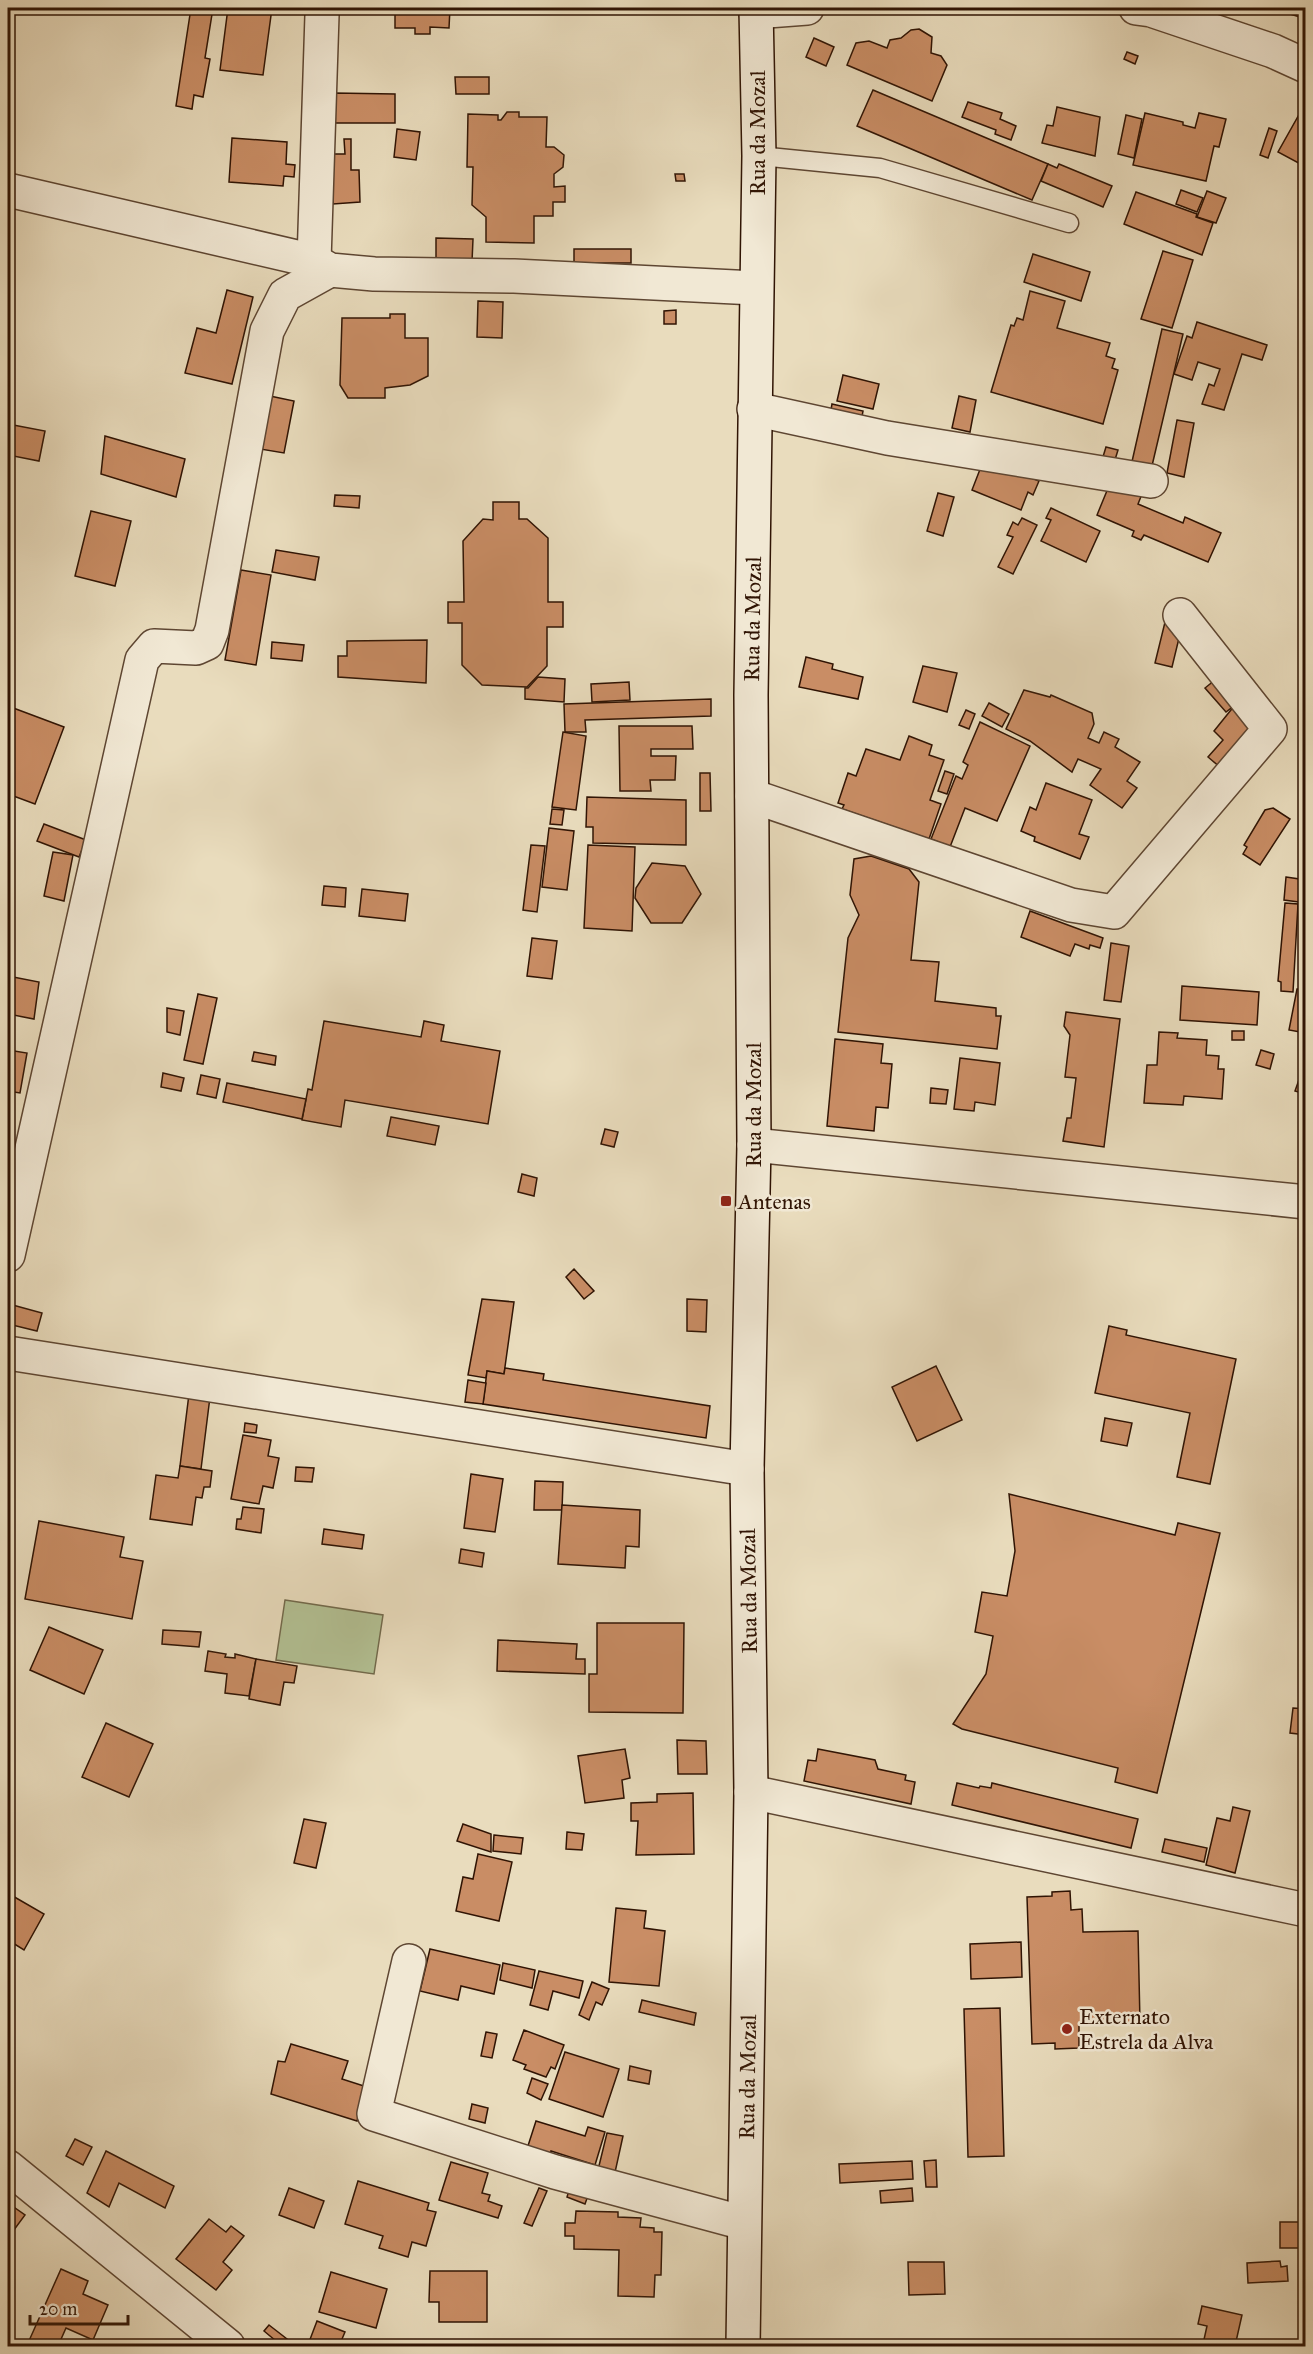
<svg xmlns="http://www.w3.org/2000/svg" width="1313" height="2354" viewBox="0 0 1313 2354" font-family="'IM FELL Great Primer',serif">
<rect width="100%" height="100%" fill="#e9dcbd"/>
<filter id="stains"><feTurbulence type="fractalNoise" baseFrequency=".00333" numOctaves="4"/><feColorMatrix values="0 0 0 0 .2 0 0 0 0 .09 0 0 0 0 .02 0 0 0 .5 -.17"/></filter>
<radialGradient id="worn" r=".72"><stop offset=".6" stop-color="#630" stop-opacity="0"/><stop offset="1" stop-color="#630" stop-opacity=".3"/></radialGradient>
<path fill="#b3c194" stroke="#726a4c" stroke-width="1.5" d="M285,1600L383,1615L374,1674L276,1660Z"/>
<g fill="#c98d65" stroke="#301404" stroke-width="1.5">
<path d="M191,8H213L205,58L210,59L203,97L194,95L192,109L176,106Z"/>
<path d="M228,8H272L263,75L220,70Z"/>
<path d="M395,8H450L449,28L430,27V34H415V28H395Z"/>
<path d="M1271,8H1306V19Z"/>
<path d="M919,29L932,37L931,53L941,56L947,65L932,101L847,65L856,43L869,41L887,48L890,40L901,38L911,30Z"/>
<path d="M814,38L834,47L826,66L806,57Z"/>
<path d="M1127,52L1138,56L1135,64L1124,59Z"/>
<path d="M455,77H489V94H456Z"/>
<path d="M873,90L1048,164L1032,200L857,126Z"/>
<path d="M334,93L395,94V123H334Z"/>
<path d="M968,102L1002,113L1000,119L1016,126L1011,140L995,134L996,130L962,117Z"/>
<path d="M1305,104H1306V167L1278,152Z"/>
<path d="M1057,107L1100,117L1095,156L1042,143L1047,125L1053,126Z"/>
<path d="M507,112H519V117H547L546,147H554L564,155L563,167L554,174V187L565,186V202H553V216H534V243L486,242V217L472,205L473,167H467L468,114L498,115V120H501Z"/>
<path d="M1145,113L1183,122V125L1195,128L1199,113L1226,119L1219,147L1214,146L1206,181L1133,165Z"/>
<path d="M1126,115L1142,119L1134,158L1118,154Z"/>
<path d="M1269,128L1277,131L1268,158L1260,155Z"/>
<path d="M397,129L420,132L416,160L394,157Z"/>
<path d="M232,138L287,142L286,164L295,165L294,177L284,176L283,186L229,182Z"/>
<path d="M344,139H351V170H359L360,202L333,204L331,154H345Z"/>
<path d="M1048,164L1057,168L1059,164L1112,186L1103,207L1041,181Z"/>
<path d="M675,174H684L685,181H676Z"/>
<path d="M1181,190L1203,198L1197,212L1176,204Z"/>
<path d="M1207,191L1226,198L1216,223L1197,217Z"/>
<path d="M1136,192L1197,214L1196,217L1213,223L1202,255L1124,224Z"/>
<path d="M436,238L473,239L472,262L436,260Z"/>
<rect x="574" y="249" width="57" height="14"/>
<path d="M1163,251L1193,260L1172,328L1141,319Z"/>
<path d="M1033,254L1090,272L1081,301L1024,282Z"/>
<path d="M227,290L253,297L232,384L185,373L197,328L216,333Z"/>
<path d="M1030,291L1065,301L1057,328L1110,343L1106,356L1115,359L1112,368L1118,370L1103,424L991,392L1011,325L1014,326L1017,318L1023,320Z"/>
<path d="M478,301L503,302L502,338L477,337Z"/>
<path d="M676,310V324H664V311Z"/>
<path d="M390,314H405V338H428V376L410,385L385,388V398H348L340,385L342,318H390Z"/>
<path d="M1197,322L1267,345L1262,360L1242,354L1224,410L1202,404L1209,384L1214,386L1220,369L1198,362L1192,380L1174,374L1187,336L1192,338Z"/>
<path d="M1162,329L1183,334L1151,470L1131,466Z"/>
<path d="M843,375L879,384L873,409L837,401Z"/>
<path d="M270,396L294,401L284,453L260,449Z"/>
<path d="M959,396L976,400L970,432L952,428Z"/>
<path d="M832,404L863,411L860,427L829,421Z"/>
<path d="M1177,420L1194,423L1184,477L1167,473Z"/>
<path d="M8,424L45,431L39,461L8,455Z"/>
<path d="M105,436L185,459L176,497L101,474Z"/>
<path d="M1106,447L1118,450L1114,463L1102,460Z"/>
<path d="M984,459L1039,481L1033,495L1028,492L1021,510L972,490Z"/>
<path d="M1111,481L1142,494L1138,504L1183,523L1185,517L1221,533L1208,562L1144,535L1141,540L1132,536L1134,531L1097,515Z"/>
<path d="M938,493L954,497L943,536L927,531Z"/>
<path d="M335,495L360,496L359,508L334,506Z"/>
<path d="M493,502H519V519H527L548,538V602H563V627H547V666L527,687L482,685L462,665V623H448V602H464L463,541L483,519L493,520Z"/>
<path d="M1051,508L1100,531L1086,562L1041,541L1051,520L1046,518Z"/>
<path d="M91,511L131,521L115,586L75,576Z"/>
<path d="M1022,518L1037,525L1013,574L998,567L1013,537L1007,535L1013,522L1018,525Z"/>
<path d="M276,550L319,557L315,580L272,572Z"/>
<path d="M241,570L271,575L256,665L225,660Z"/>
<path d="M1166,618L1180,634L1172,667L1155,663Z"/>
<path d="M427,640L426,683L338,677V656H347V641Z"/>
<path d="M272,642L304,645L302,661L271,658Z"/>
<path d="M806,657L833,664L832,669L863,677L858,699L799,687Z"/>
<path d="M923,666L957,673L947,712L913,702Z"/>
<path d="M538,677L565,679L564,702L525,699V688H528Z"/>
<path d="M1215,680L1235,705L1226,712L1205,688Z"/>
<path d="M629,682L630,700L592,702L591,684Z"/>
<path d="M1024,690L1050,697L1051,695L1092,713L1094,724L1088,738L1099,743L1104,732L1119,739L1115,747L1140,762L1127,781L1137,788L1122,808L1090,785L1101,769L1078,759L1072,772L1030,741L1006,729Z"/>
<path d="M711,699V716L585,720L586,732H565L564,704Z"/>
<path d="M989,703L1009,714L1002,727L982,716Z"/>
<path d="M1235,705L1247,721L1248,730L1221,768L1208,757L1223,740L1214,731Z"/>
<path d="M8,706L64,727L35,804L8,794Z"/>
<path d="M966,710L975,714L969,729L959,725Z"/>
<path d="M980,722L1030,746L997,821L965,808L950,847L931,839L956,776L962,779L968,765L963,762Z"/>
<path d="M619,726H692L693,749H651V756H676L675,780H650L651,791H620Z"/>
<path d="M563,732L586,736L576,810L552,807Z"/>
<path d="M909,736L932,745L929,755L944,760L930,800L941,804L929,839L842,809L844,805L838,803L848,773L856,776L866,749L900,760Z"/>
<path d="M945,771L954,774L947,794L938,791Z"/>
<path d="M700,773H710L711,811H700Z"/>
<path d="M1046,783L1092,800L1079,834L1089,837L1080,859L1034,841L1035,837L1021,831L1030,807L1036,810Z"/>
<path d="M587,797L686,800V845L593,843V827H586Z"/>
<path d="M1273,808L1290,819L1260,865L1243,854L1247,847L1244,845L1265,810Z"/>
<path d="M552,809L564,810L562,825L550,824Z"/>
<path d="M44,824L86,840L79,857L37,841Z"/>
<path d="M549,828L574,831L567,890L542,887Z"/>
<path d="M531,845L545,846L537,912L523,910Z"/>
<path d="M588,845L635,847L632,931L584,928Z"/>
<path d="M53,852L73,855L64,901L44,896Z"/>
<path d="M871,856L909,869L919,882L911,960L939,962L935,1001L996,1008V1016H1001L997,1049L838,1032L848,938L859,915L850,895L854,859Z"/>
<path d="M652,863L685,866L701,894L682,923H651L635,898L636,888Z"/>
<path d="M1286,877L1306,880V903L1284,900Z"/>
<path d="M324,886L346,888L345,907L322,905Z"/>
<path d="M362,889L408,894L405,921L359,916Z"/>
<path d="M1285,903L1298,904L1293,992L1281,991V982L1278,981Z"/>
<path d="M1030,911L1103,938L1100,948L1090,945L1089,949L1075,944L1070,956L1021,937Z"/>
<path d="M532,938L557,941L552,979L527,976Z"/>
<path d="M1111,943L1129,946L1121,1002L1104,1000Z"/>
<path d="M8,976L39,982L34,1019L8,1014Z"/>
<path d="M1182,986L1259,992L1257,1025L1180,1020Z"/>
<path d="M1297,989H1301L1300,997L1306,998V1033L1289,1030Z"/>
<path d="M198,994L217,998L203,1064L184,1060Z"/>
<path d="M167,1008L184,1011L180,1035L167,1032Z"/>
<path d="M1066,1012L1120,1019L1104,1147L1063,1141L1067,1118H1071L1076,1078L1065,1077L1070,1035L1064,1026Z"/>
<path d="M324,1021L421,1037L424,1021L444,1025L441,1041L500,1051L488,1124L345,1100L341,1127L302,1120L308,1089L312,1090Z"/>
<rect x="1232" y="1031" width="12" height="9"/>
<path d="M1159,1032L1178,1033L1177,1038L1207,1040L1206,1055L1219,1056L1218,1069H1224L1222,1099L1184,1096L1183,1105L1144,1103L1147,1065H1157Z"/>
<path d="M835,1039L883,1044L881,1063L892,1064L888,1108L876,1107L874,1131L827,1126Z"/>
<path d="M8,1050L27,1053L20,1093L8,1091Z"/>
<path d="M1261,1050L1274,1054L1270,1069L1256,1065Z"/>
<path d="M254,1052L276,1056L275,1065L252,1061Z"/>
<path d="M960,1058L1000,1063L995,1105L975,1102L974,1111L954,1109Z"/>
<path d="M1306,1060V1094L1295,1091Z"/>
<path d="M163,1073L184,1078L181,1091L161,1087Z"/>
<path d="M201,1075L220,1079L216,1098L197,1094Z"/>
<path d="M227,1083L306,1099L302,1119L223,1102Z"/>
<path d="M931,1088L948,1090L946,1104L930,1103Z"/>
<path d="M391,1117L439,1126L435,1145L387,1136Z"/>
<path d="M605,1129L618,1132L614,1147L601,1144Z"/>
<path d="M522,1174L537,1178L534,1196L518,1192Z"/>
<path d="M574,1269L594,1291L584,1299L566,1277Z"/>
<path d="M482,1299L514,1302L504,1374L487,1371L486,1378L468,1375Z"/>
<path d="M687,1299L707,1300L706,1332L687,1331Z"/>
<path d="M9,1304L42,1313L37,1331L8,1324Z"/>
<path d="M1109,1326L1127,1330L1126,1335L1236,1359L1210,1484L1177,1477L1190,1413L1095,1393Z"/>
<path d="M936,1366L962,1420L917,1441L892,1387Z"/>
<path d="M505,1368L544,1374L543,1380L710,1406L706,1438L483,1404L487,1371L504,1374Z"/>
<path d="M468,1380L486,1383L483,1404L465,1402Z"/>
<path d="M189,1394L210,1397L201,1469L180,1466Z"/>
<path d="M1105,1418L1132,1423L1127,1446L1101,1441Z"/>
<path d="M245,1423L257,1425L256,1433L244,1432Z"/>
<path d="M243,1435L271,1440L268,1456L279,1458L273,1488L263,1486L259,1504L231,1499Z"/>
<path d="M180,1466L212,1471L210,1487H204L202,1498L196,1497L192,1525L150,1519L156,1475L178,1478Z"/>
<path d="M296,1467L314,1468L312,1482L295,1481Z"/>
<path d="M471,1474L503,1479L495,1532L464,1528Z"/>
<path d="M535,1481L563,1482L562,1510H534Z"/>
<path d="M1009,1494L1175,1535L1178,1523L1220,1533L1157,1793L1115,1782L1118,1768L962,1729L953,1724L986,1674L993,1636L975,1632L982,1592L1007,1596L1015,1551Z"/>
<path d="M562,1505L640,1510L639,1547L626,1546L625,1568L558,1564Z"/>
<path d="M243,1507L264,1509L261,1533L236,1529L237,1519H241Z"/>
<path d="M39,1521L124,1537L120,1557L143,1561L132,1619L25,1599Z"/>
<path d="M324,1529L364,1535L362,1549L322,1544Z"/>
<path d="M461,1549L484,1553L482,1567L459,1563Z"/>
<path d="M597,1623H684L683,1713L589,1712V1674H597Z"/>
<path d="M49,1627L103,1650L84,1694L30,1670Z"/>
<path d="M163,1630L201,1632L199,1647L162,1644Z"/>
<path d="M498,1640L577,1644L576,1659H585V1674L497,1671Z"/>
<path d="M208,1651L226,1654L225,1657L235,1658V1654L256,1659L249,1696L225,1693L227,1674L205,1671Z"/>
<path d="M256,1659L297,1666L294,1683L284,1682L280,1705L249,1699Z"/>
<path d="M1293,1708L1306,1709V1735L1290,1733Z"/>
<path d="M106,1723L153,1744L129,1797L82,1777Z"/>
<path d="M677,1740L706,1741L707,1774H678Z"/>
<path d="M625,1749L630,1778L622,1780L624,1798L585,1803L578,1756Z"/>
<path d="M818,1749L875,1760L878,1769L906,1775L905,1780L915,1782L911,1804L804,1781L808,1760L816,1761Z"/>
<path d="M957,1783L979,1788L980,1786L991,1788L992,1783L1138,1819L1131,1848L952,1805Z"/>
<path d="M693,1793L694,1854L636,1855L638,1821H631V1803L657,1802V1794Z"/>
<path d="M1233,1807L1250,1811L1235,1873L1206,1865L1217,1818L1230,1821Z"/>
<path d="M304,1819L326,1823L316,1868L294,1863Z"/>
<path d="M463,1824L491,1834V1852L457,1841Z"/>
<path d="M567,1832L584,1834L582,1850L566,1849Z"/>
<path d="M494,1835L523,1838L521,1854L493,1851Z"/>
<path d="M1165,1839L1207,1848L1204,1862L1162,1852Z"/>
<path d="M478,1854L512,1862L499,1921L456,1911L463,1877L473,1879Z"/>
<path d="M1070,1891L1071,1910L1082,1909L1083,1932L1138,1931L1140,2023L1079,2025V2048L1055,2049V2043L1032,2044L1027,1897L1052,1896V1892Z"/>
<path d="M11,1895L44,1914L24,1950L8,1940V1901Z"/>
<path d="M616,1908L646,1911L644,1928L665,1931L659,1986L609,1982Z"/>
<path d="M1021,1942L1022,1977L971,1979L970,1944Z"/>
<path d="M430,1949L500,1965L494,1994L461,1986L458,2000L420,1991Z"/>
<path d="M503,1963L535,1970L532,1988L500,1980Z"/>
<path d="M539,1971L583,1981L579,1998L553,1991L548,2010L530,2005Z"/>
<path d="M592,1982L609,1989L602,2005L596,2002L589,2020L579,2015Z"/>
<path d="M642,2000L696,2013L694,2025L639,2012Z"/>
<path d="M1000,2008L1004,2156L968,2157L964,2009Z"/>
<path d="M524,2030L564,2045L555,2069L551,2067L546,2077L524,2069L526,2065L513,2060Z"/>
<path d="M486,2032L497,2034L492,2058L481,2056Z"/>
<path d="M291,2044L348,2061L342,2079L367,2087L357,2121L271,2094L278,2061L285,2062Z"/>
<path d="M565,2052L619,2069L603,2117L549,2099Z"/>
<path d="M630,2066L651,2071L649,2084L628,2080Z"/>
<path d="M532,2078L548,2084L541,2100L527,2093Z"/>
<path d="M472,2104L488,2108L485,2123L469,2119Z"/>
<path d="M536,2121L585,2136L588,2127L605,2132L595,2165L551,2151L549,2159L526,2152Z"/>
<path d="M607,2133L623,2136L614,2177L597,2174Z"/>
<path d="M75,2139L92,2147L83,2165L66,2156Z"/>
<path d="M106,2151L174,2186L165,2208L119,2183L109,2207L87,2193Z"/>
<path d="M936,2160L937,2187H926L924,2161Z"/>
<path d="M912,2161L913,2179L840,2183L839,2164Z"/>
<path d="M451,2162L488,2173L482,2193L490,2195L488,2201L502,2206L498,2218L439,2200Z"/>
<path d="M358,2181L429,2203L427,2210L436,2212L426,2246L412,2242L408,2257L379,2248L383,2236L345,2224Z"/>
<path d="M571,2184L590,2190L585,2204L567,2197Z"/>
<path d="M289,2188L324,2201L314,2228L279,2215Z"/>
<path d="M539,2188L547,2191L532,2226L524,2223Z"/>
<path d="M912,2188L913,2201L881,2203L880,2191Z"/>
<path d="M8,2203L25,2215L8,2238Z"/>
<path d="M576,2211L618,2212V2217L641,2218L640,2227L654,2228V2232H662L661,2275H655L654,2297L618,2296L619,2250L574,2249V2236H565V2223H575Z"/>
<path d="M209,2219L226,2232L231,2226L244,2236L223,2262L232,2270L216,2290L176,2259Z"/>
<path d="M1280,2222H1306V2274H1301L1300,2248H1280Z"/>
<path d="M1280,2261L1281,2267L1287,2266L1288,2281L1248,2283L1247,2263Z"/>
<path d="M908,2262H944L945,2294L909,2295Z"/>
<path d="M61,2269L88,2281L83,2294L108,2305L93,2340L66,2328L58,2346H35L28,2343Z"/>
<path d="M430,2271H487V2322H439V2302H429Z"/>
<path d="M331,2272L387,2289L376,2328L319,2312Z"/>
<path d="M1202,2306L1242,2315L1235,2346L1203,2344L1207,2326L1198,2324Z"/>
<path d="M317,2321L345,2332L339,2346H318L309,2342Z"/>
<path d="M269,2325L296,2346H282L264,2331Z"/>
<path d="M1163,2342L1179,2343V2346H1163Z"/>
</g>
<g fill="none" stroke-linecap="round" stroke-linejoin="round">
<defs>
<path id="lane" d="M759,156L880,168L1069,223"/>
<g id="street">
<path d="M1136,8L1151,10L1273,51L1306,66"/>
<path d="M756,12L807,8"/>
<path d="M8,190L314,261L330,270L374,274L514,276L755,288"/>
<path d="M314,261L322,15"/>
<path d="M754,409L887,438L1151,481"/>
<path d="M752,796L1071,905L1114,912L1270,729L1180,615"/>
<path d="M754,1145L1306,1202"/>
<path d="M8,1255L142,660L154,646L196,648L207,643L212,630L267,331L285,295L330,270"/>
<path d="M8,1353L747,1469"/>
<path d="M751,1792L1306,1910"/>
<path d="M409,1961L374,2114L555,2172L744,2223"/>
<path d="M8,2167L228,2346"/>
</g>
<path id="secondary" d="M743,2346L751,1792L747,1469L754,1145L751,695L759,156L756,8"/>
</defs>
<use href="#lane" stroke="#5e4632" stroke-width="21"/>
<use href="#street" stroke="#5e4632" stroke-width="36"/>
<use href="#secondary" stroke="#301404" stroke-width="36"/>
<use href="#lane" stroke="#f1e8d4" stroke-width="18"/>
<use href="#street" stroke="#f1e8d4" stroke-width="33"/>
<use href="#secondary" stroke="#f1e8d4" stroke-width="33"/>
</g>
<g fill="#8f2418" stroke="#f1e8d4" stroke-width="2">
<rect x="720" y="1195" width="12" height="12" rx="3"/>
<circle cx="1067" cy="2029" r="6"/>
</g>
<g text-anchor="middle" stroke-width="5" stroke-linejoin="round" paint-order="stroke">
<g font-size="22" fill="#301404" stroke="#f1e8d4">
<text transform="translate(757 133) rotate(-90)" y="8">Rua da Mozal</text>
<text transform="translate(752 619) rotate(-89)" y="8">Rua da Mozal</text>
<text transform="translate(753 1105) rotate(-90)" y="8">Rua da Mozal</text>
<text transform="translate(748 1591) rotate(-91)" y="8">Rua da Mozal</text>
<text transform="translate(747 2077) rotate(-89)" y="8">Rua da Mozal</text>
</g>
<g font-size="22" fill="#301404" stroke="#f1e8d4" text-anchor="start">
<text x="738" y="1209">Antenas</text>
<text x="1079" y="2024">Externato<tspan x="1079" dy="25">Estrela da Alva</tspan></text>
</g>
</g>
<rect width="1313" height="2354" fill="none" stroke="#e9dcbd" stroke-width="30"/>
<rect x="9" y="9" width="1295" height="2336" fill="none" stroke="#301404" stroke-width="3"/>
<rect x="15" y="15" width="1283" height="2324" fill="none" stroke="#301404" stroke-width="1.5"/>
<path d="M30 2315v9h98v-9" fill="none" stroke="#301404" stroke-width="3"/>
<text x="39" y="2315" font-size="18" fill="#301404" stroke="#f1e8d4" stroke-width="4.5" paint-order="stroke">20 m</text>
<rect width="100%" height="100%" filter="url(#stains)"/>
<rect width="100%" height="100%" fill="url(#worn)"/>
</svg>
